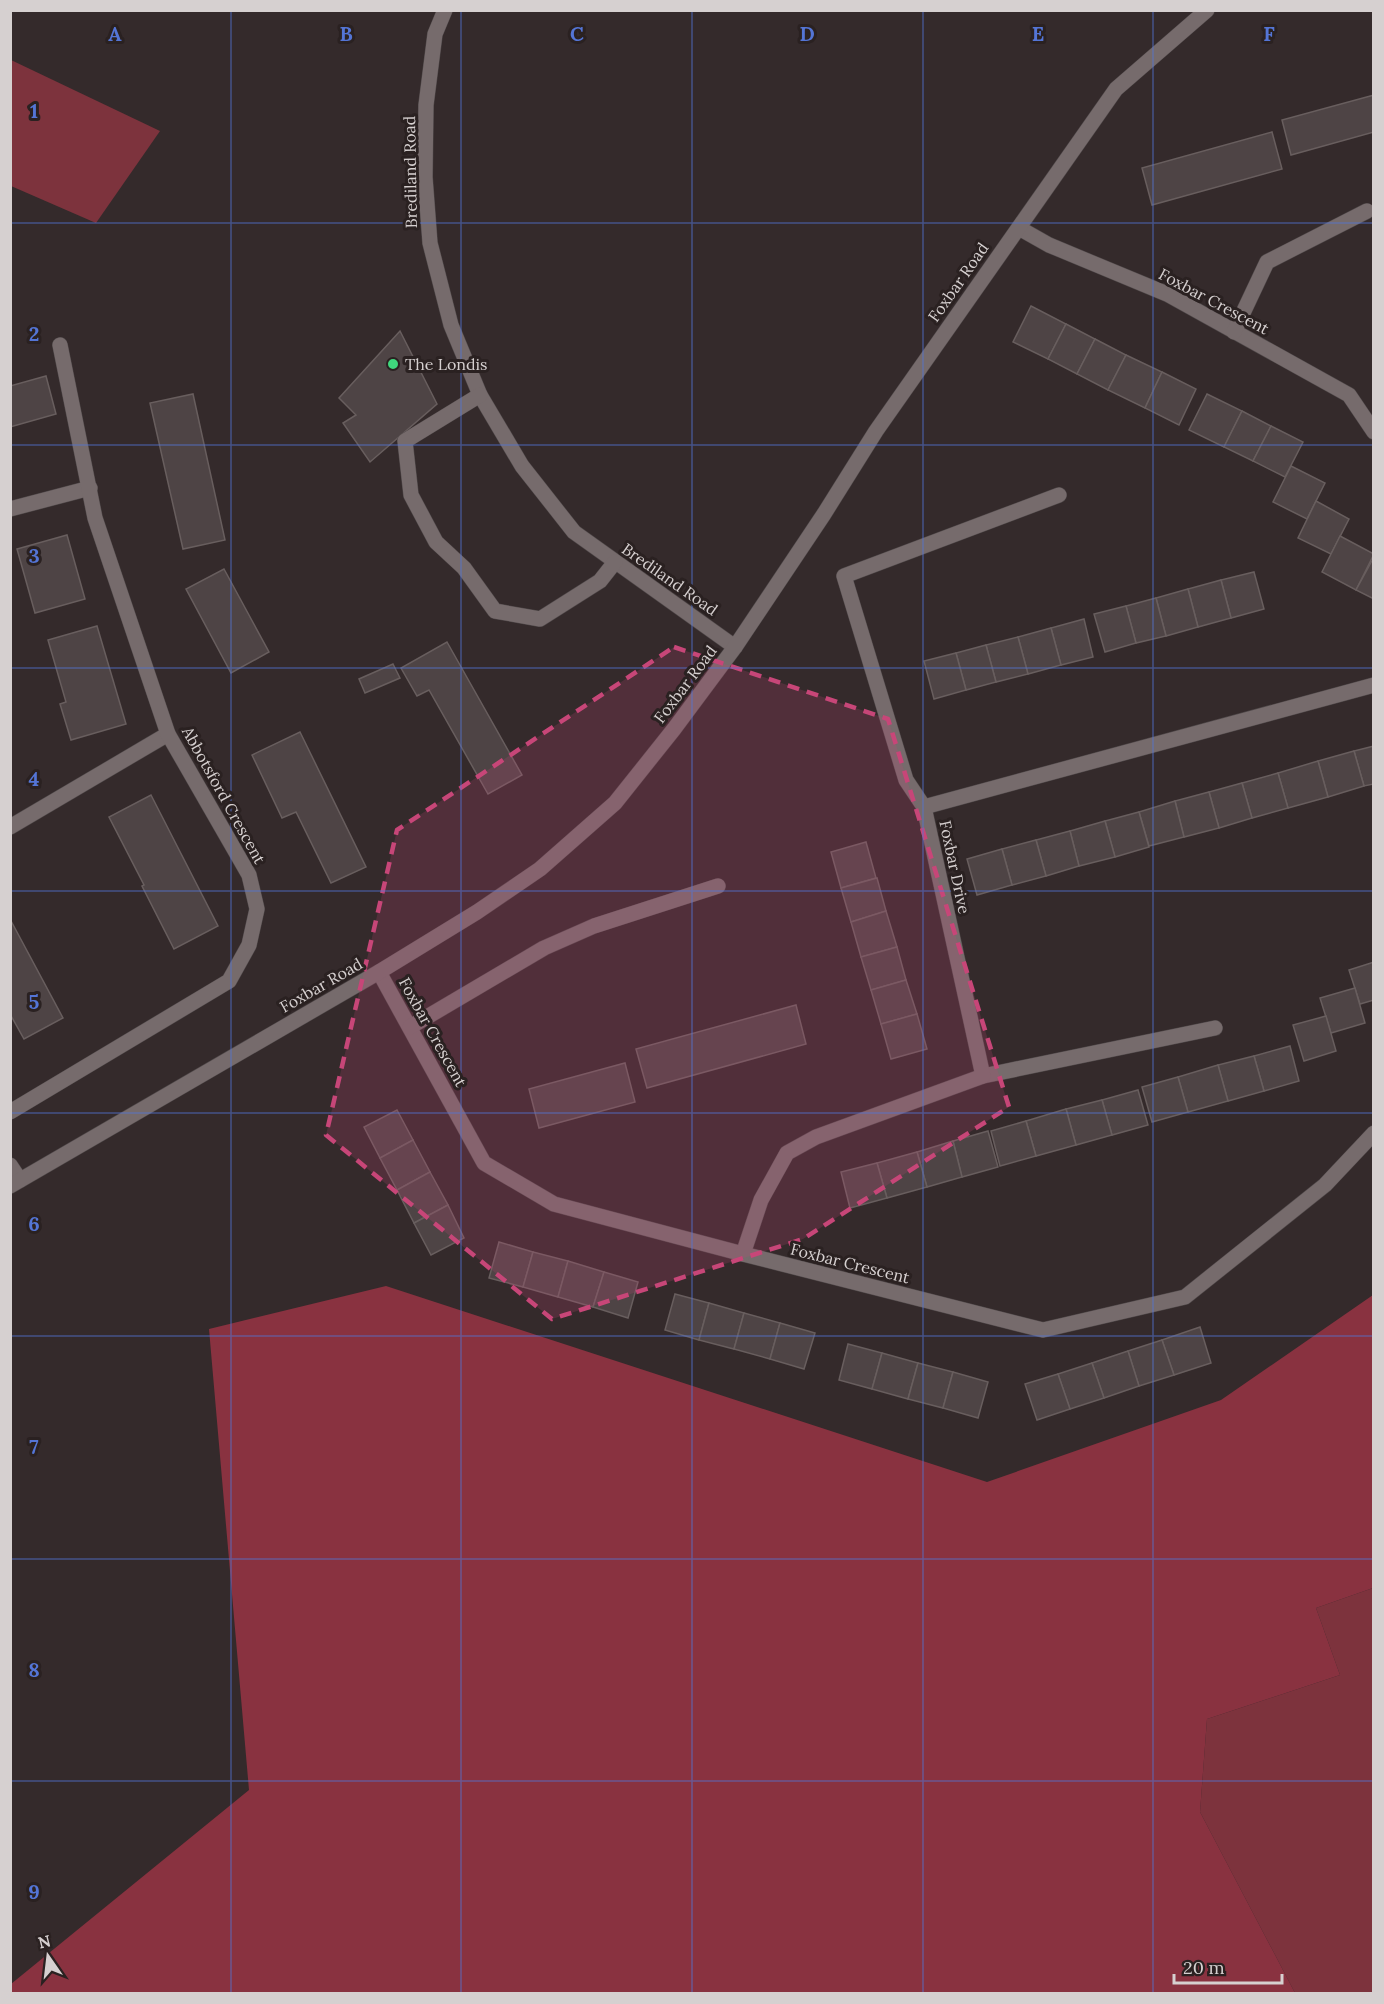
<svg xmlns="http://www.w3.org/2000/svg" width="1384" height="2004" viewBox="0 0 1384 2004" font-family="Lora,serif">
<rect width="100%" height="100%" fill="#342a2b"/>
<g fill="#7d333d">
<path d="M11,60L160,131L96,223L11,186Z"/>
<path d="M1373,1588V1993H1295L1200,1812L1207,1719L1340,1675L1316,1608Z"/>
</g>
<path fill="#893240" d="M386,1286L987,1482L1221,1400L1373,1295V1588L1316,1608L1340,1675L1207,1719L1200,1812L1295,1993H11V1984L249,1790L209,1329Z"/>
<g fill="#4e4445" stroke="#685e5e" stroke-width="1.5">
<path d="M1374,95V132L1291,155L1282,120Z"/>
<path d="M1272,132L1282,169L1152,205L1142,168Z"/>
<path d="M1031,306L1066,324L1048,359L1013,342Z"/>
<path d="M1066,324L1095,339L1077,374L1048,359Z"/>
<path d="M400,331L437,404L370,462L343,423L356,415L339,398Z"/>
<path d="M1095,339L1126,355L1108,390L1077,374Z"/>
<path d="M1126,355L1162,372L1145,408L1108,390Z"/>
<path d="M1162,372L1196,389L1179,425L1145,408Z"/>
<path d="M46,376L56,414L10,427V386Z"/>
<path d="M193,394L225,540L183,549L150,403Z"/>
<path d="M1207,394L1242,411L1224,447L1189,430Z"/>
<path d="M1242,411L1271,426L1253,461L1224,447Z"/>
<path d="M1271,426L1303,442L1285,477L1253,461Z"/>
<path d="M1291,466L1325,483L1307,519L1273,502Z"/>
<path d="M1316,501L1349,519L1331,554L1298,538Z"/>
<path d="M67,535L85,599L35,613L17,549Z"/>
<path d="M1340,536L1374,554L1356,590L1322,572Z"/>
<path d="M1374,557V599L1356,590Z"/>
<path d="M224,569L269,652L231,673L186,589Z"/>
<path d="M1254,572L1264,609L1231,618L1221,580Z"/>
<path d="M1221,580L1231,618L1198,627L1188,589Z"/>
<path d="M1188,589L1198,627L1166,636L1156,598Z"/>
<path d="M1156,598L1166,636L1136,643L1126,606Z"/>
<path d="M1126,606L1136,643L1105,652L1094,614Z"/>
<path d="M1084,619L1093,657L1061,665L1051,628Z"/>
<path d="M97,626L126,724L71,740L60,704L66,702L48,640Z"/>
<path d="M1051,628L1061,665L1028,674L1018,637Z"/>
<path d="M1018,637L1028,674L996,682L986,645Z"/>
<path d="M447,642L522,775L488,794L429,690L417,696L401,668Z"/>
<path d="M986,645L996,682L966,690L956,653Z"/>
<path d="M956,653L966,690L934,699L924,661Z"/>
<path d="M393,664L400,678L365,693L359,679Z"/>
<path d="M300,732L366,867L331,883L296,812L282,818L252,755Z"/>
<path d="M1374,746V784L1364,786L1354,751Z"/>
<path d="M1354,751L1364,786L1328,797L1318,761Z"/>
<path d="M1318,761L1328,797L1288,808L1278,773Z"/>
<path d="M1278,773L1288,808L1252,818L1242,783Z"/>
<path d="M1242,783L1252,818L1219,828L1209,792Z"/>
<path d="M1209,792L1219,828L1184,837L1175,801Z"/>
<path d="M151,795L218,926L174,949L142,886L144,885L109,817Z"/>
<path d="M1175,801L1184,837L1149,846L1139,812Z"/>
<path d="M1139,812L1149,847L1115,857L1105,821Z"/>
<path d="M1105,821L1115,857L1079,866L1070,831Z"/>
<path d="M1070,831L1079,866L1046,876L1036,840Z"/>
<path d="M1036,840L1046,876L1012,885L1002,849Z"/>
<path d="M866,842L876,878L841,888L831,852Z"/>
<path d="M1002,849L1012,885L977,895L967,859Z"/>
<path d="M877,878L886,911L851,922L841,888Z"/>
<path d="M886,911L897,947L861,957L851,922Z"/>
<path d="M10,919L63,1018L24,1039L10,1014Z"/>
<path d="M897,947L906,980L871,990L861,957Z"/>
<path d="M1374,962V1000L1360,1004L1349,970Z"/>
<path d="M906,980L917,1014L881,1024L871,990Z"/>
<path d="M1355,988L1365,1023L1331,1033L1320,998Z"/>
<path d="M796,1005L806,1044L647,1088L636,1049Z"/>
<path d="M917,1014L927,1049L891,1059L881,1024Z"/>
<path d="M1326,1016L1336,1051L1304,1061L1293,1025Z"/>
<path d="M1290,1046L1299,1081L1264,1091L1254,1056Z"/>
<path d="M1254,1056L1264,1091L1228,1101L1218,1065Z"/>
<path d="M625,1063L635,1102L539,1128L529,1089Z"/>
<path d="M1218,1065L1228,1101L1188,1112L1178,1077Z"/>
<path d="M1178,1077L1188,1112L1152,1122L1142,1087Z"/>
<path d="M1138,1090L1148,1125L1112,1135L1102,1100Z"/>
<path d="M1102,1100L1112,1135L1076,1145L1066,1109Z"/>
<path d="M1066,1109L1076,1145L1036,1156L1026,1121Z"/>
<path d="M397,1110L413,1140L380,1158L364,1127Z"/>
<path d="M1026,1121L1036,1156L1000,1166L991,1131Z"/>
<path d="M988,1131L998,1167L962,1177L953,1141Z"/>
<path d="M413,1140L430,1172L397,1190L380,1158Z"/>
<path d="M953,1141L962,1177L927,1187L917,1152Z"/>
<path d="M917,1152L927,1187L887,1198L877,1163Z"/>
<path d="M877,1163L887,1198L850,1208L841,1172Z"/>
<path d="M430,1172L448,1205L414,1223L397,1190Z"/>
<path d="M448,1205L464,1238L431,1255L414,1223Z"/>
<path d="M499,1242L533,1252L523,1287L489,1278Z"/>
<path d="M533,1252L568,1261L558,1297L523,1287Z"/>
<path d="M568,1261L604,1272L593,1307L558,1297Z"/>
<path d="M604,1272L638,1282L628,1318L593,1307Z"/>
<path d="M675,1294L709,1303L699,1340L665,1330Z"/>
<path d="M709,1303L744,1313L734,1349L699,1340Z"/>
<path d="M744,1313L780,1323L770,1359L734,1349Z"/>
<path d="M780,1323L815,1333L804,1369L770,1359Z"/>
<path d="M1200,1327L1211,1363L1174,1375L1162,1340Z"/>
<path d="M1162,1340L1174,1375L1139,1386L1128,1351Z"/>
<path d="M848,1344L882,1353L872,1389L839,1380Z"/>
<path d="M1128,1351L1139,1386L1104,1398L1092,1363Z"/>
<path d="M882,1353L918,1363L908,1399L872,1389Z"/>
<path d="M918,1363L953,1372L943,1408L908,1399Z"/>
<path d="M1092,1363L1104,1398L1070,1409L1058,1374Z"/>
<path d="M953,1372L988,1382L978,1418L943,1408Z"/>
<path d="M1058,1374L1070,1409L1037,1420L1025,1384Z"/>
</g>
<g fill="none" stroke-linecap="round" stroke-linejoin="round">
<defs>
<g id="minor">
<path d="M445,10L435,34L426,105L425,177L430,243L451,325L480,395L522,466L574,532L735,647"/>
<path d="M1019,228L1049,245L1167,294L1349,395L1374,432"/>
<path d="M1234,332L1267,262L1367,211"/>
<path d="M480,395L405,441L411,495L436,542L464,568L495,611L540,619L600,581L615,562"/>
<path d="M10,509L90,488"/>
<path d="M924,807L906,780L844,576L1059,495"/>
<path d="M10,827L168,734"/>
<path d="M379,972L484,1163L554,1204L743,1254L1043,1330L1185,1297L1325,1185L1374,1133"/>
<path d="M410,1027L544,948L594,926L718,886"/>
<path d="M983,1076L1215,1028"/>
<path d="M10,1112L229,981L249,945L257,909L249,875L168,734L95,518L60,345"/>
<path d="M10,1165L20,1180"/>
<path d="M10,1186L379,972L477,912L540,869L615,803L674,729L735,647L824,514L876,431L1116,89L1207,10"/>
<path d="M743,1254L761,1200L787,1153L816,1137L983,1076L924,807L1374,685"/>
</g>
</defs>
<use href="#minor" stroke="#4f4849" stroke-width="16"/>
<use href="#minor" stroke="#766b6c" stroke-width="15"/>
</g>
<path fill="#c74678" fill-opacity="0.2" stroke="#c74678" stroke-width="4.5" stroke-dasharray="12 8" stroke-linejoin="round" d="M674,647L888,719L1009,1107L803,1239L552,1319L326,1135L397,830Z"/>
<path fill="none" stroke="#5475d6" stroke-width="1.5" stroke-opacity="0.55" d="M231,10V1994M461,10V1994M692,10V1994M923,10V1994M1153,10V1994M10,223H1374M10,445H1374M10,668H1374M10,891H1374M10,1113H1374M10,1336H1374M10,1559H1374M10,1781H1374"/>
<circle fill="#3fd77d" stroke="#2a2121" stroke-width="2" cx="393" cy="364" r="6"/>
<g text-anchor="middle" stroke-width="6" stroke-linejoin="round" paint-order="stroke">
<g font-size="16" fill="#d6d0d0" stroke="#2a2121">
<text transform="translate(410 172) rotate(-91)" y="6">Brediland Road</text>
<text transform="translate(958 282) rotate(-55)" y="6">Foxbar Road</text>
<text transform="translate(1214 301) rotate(28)" y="6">Foxbar Crescent</text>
<text transform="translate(670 579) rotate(35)" y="6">Brediland Road</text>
<text transform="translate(685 684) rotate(-53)" y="6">Foxbar Road</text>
<text transform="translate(224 795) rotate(61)" y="6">Abbotsford Crescent</text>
<text transform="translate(955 867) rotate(78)" y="6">Foxbar Drive</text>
<text transform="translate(321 985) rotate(-30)" y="6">Foxbar Road</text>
<text transform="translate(433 1032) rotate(61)" y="6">Foxbar Crescent</text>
<text transform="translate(850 1263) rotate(14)" y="6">Foxbar Crescent</text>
</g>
<g font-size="16" fill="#d6d0d0" stroke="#2a2121" text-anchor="start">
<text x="405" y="370">The Londis</text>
</g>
</g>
<g font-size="20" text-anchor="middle" font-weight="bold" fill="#5475d6" stroke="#2a2121" stroke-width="6" stroke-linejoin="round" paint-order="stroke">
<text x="115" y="41">A</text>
<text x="346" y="41">B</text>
<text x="577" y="41">C</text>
<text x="807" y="41">D</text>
<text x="1038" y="41">E</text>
<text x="1269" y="41">F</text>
<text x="34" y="118">1</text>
<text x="34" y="341">2</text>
<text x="34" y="563">3</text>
<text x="34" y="786">4</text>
<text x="34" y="1009">5</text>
<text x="34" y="1231">6</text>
<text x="34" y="1454">7</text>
<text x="34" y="1677">8</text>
<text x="34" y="1899">9</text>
</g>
<rect width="1384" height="2004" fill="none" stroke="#d6d0d0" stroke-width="24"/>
<g transform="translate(48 1956) rotate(346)" stroke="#2a2121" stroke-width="4.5" paint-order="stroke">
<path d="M0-4.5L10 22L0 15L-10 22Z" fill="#d6d0d0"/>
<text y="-9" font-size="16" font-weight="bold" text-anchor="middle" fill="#d6d0d0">N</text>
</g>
<path d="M1174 1974v9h108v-9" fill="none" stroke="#d6d0d0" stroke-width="3"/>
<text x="1183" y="1974" font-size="18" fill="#d6d0d0" stroke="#2a2121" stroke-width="4.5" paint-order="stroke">20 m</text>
</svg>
